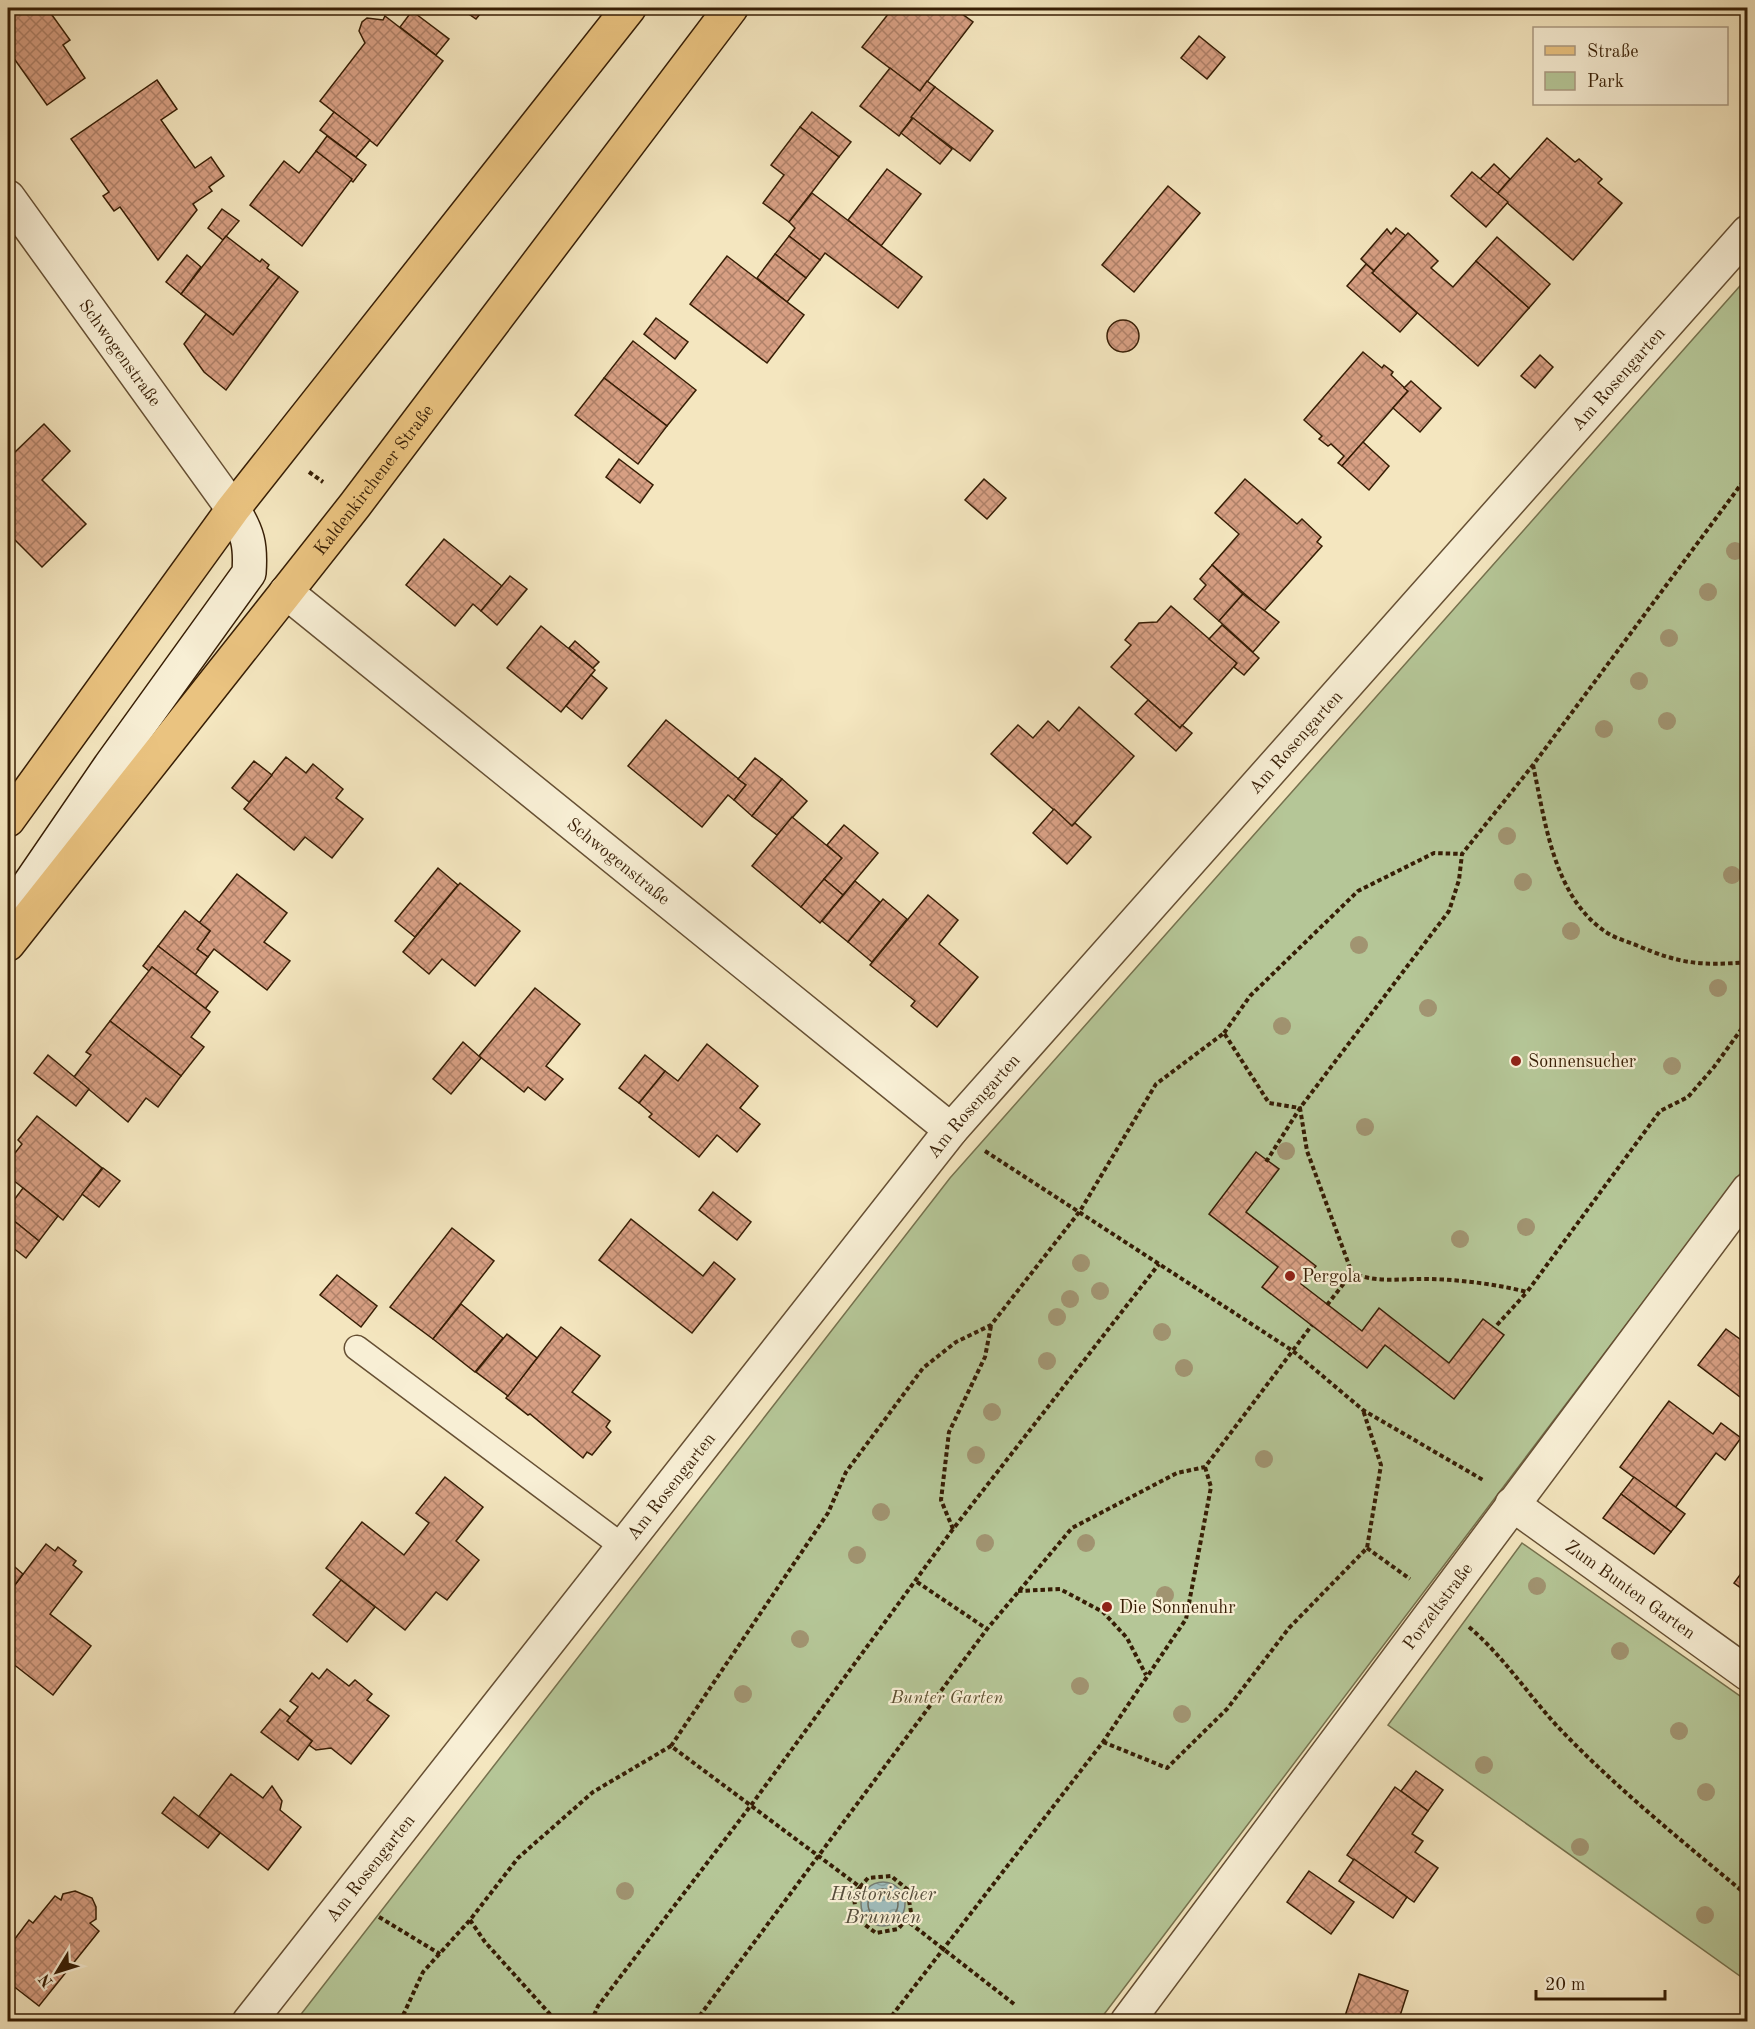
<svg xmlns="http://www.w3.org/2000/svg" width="1755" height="2029" viewBox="0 0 1755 2029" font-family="'Old Standard TT',serif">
<defs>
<pattern id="water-waves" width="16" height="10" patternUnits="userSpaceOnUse" patternTransform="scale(1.5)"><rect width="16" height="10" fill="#a0bdbc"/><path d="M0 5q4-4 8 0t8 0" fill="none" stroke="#8aa2a0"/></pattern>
<pattern id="building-cross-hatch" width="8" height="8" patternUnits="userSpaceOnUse" patternTransform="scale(1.5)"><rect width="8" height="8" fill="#d79f83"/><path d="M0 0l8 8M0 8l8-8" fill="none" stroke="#af8169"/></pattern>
</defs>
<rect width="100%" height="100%" fill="#f4e6bf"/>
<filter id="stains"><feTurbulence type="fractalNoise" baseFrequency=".00333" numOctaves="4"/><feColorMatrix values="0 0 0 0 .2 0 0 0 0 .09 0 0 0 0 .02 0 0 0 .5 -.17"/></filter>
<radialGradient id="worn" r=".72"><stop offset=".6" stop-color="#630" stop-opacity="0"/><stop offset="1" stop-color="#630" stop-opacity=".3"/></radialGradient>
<g fill="#b5c697" stroke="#76724e" stroke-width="1.5">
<path d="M1747,278V1165L1099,2021L295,2022L950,1178Z"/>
<path d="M1522,1543L1747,1701V1981L1388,1725Z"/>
</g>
<circle fill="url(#water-waves)" stroke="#767d73" stroke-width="1.5" cx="883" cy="1904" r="22"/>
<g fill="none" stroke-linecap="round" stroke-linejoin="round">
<circle stroke="#6c6e60" stroke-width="1.5" cx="883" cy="1904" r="15"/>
</g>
<g fill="url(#building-cross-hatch)" stroke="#371e05" stroke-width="1.5">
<path d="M13,8H47L70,40L63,45L85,78L47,105L8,50V12Z"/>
<path d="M460,8H485L476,19Z"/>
<path d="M893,8H954L973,22L920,91L862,47Z"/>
<path d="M412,11L449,39L436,55L400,27Z"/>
<path d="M385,16L443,61L377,146L320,101L365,43L359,31L362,22L367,18L383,20Z"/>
<path d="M1199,36L1225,57L1207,79L1181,58Z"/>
<path d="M890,68L920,91L927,81L935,87L899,136L860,106Z"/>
<path d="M157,80L177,109L161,120L195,168L211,157L224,176L209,187L212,191L193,204L197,210L158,260L120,207L114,211L103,196L109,192L71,139Z"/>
<path d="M935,87L993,131L970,161L911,117Z"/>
<path d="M334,112L370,140L356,157L320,130Z"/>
<path d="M812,112L851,142L839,157L800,127Z"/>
<path d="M913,118L952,149L940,164L901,133Z"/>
<path d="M800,127L839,157L789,222L763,203L784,175L771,165Z"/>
<path d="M327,136L366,165L353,182L316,151Z"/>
<path d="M1547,138L1575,162L1579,159L1602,179L1598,183L1622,203L1573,260L1497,194Z"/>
<path d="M316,151L352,179L302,246L250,205L284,161L299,173Z"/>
<path d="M1494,164L1510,179L1497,194L1480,179Z"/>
<path d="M887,169L921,194L881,246L848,220Z"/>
<path d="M1472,172L1508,202L1486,227L1451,196Z"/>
<path d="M1168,186L1200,213L1134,292L1102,265Z"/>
<path d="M812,193L922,277L898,308L825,253L820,260L789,236L795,228L789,222Z"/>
<path d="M222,209L239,221L223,240L208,228Z"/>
<path d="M1396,228L1406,236L1374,271L1361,259L1387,229L1391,234Z"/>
<path d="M1408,233L1438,261L1431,268L1453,287L1476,261L1529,308L1478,366L1372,273Z"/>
<path d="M226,236L260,262L262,259L269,265L267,268L279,277L233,335L181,294Z"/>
<path d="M789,236L820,260L806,278L775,254Z"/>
<path d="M1497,237L1550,284L1529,308L1476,261Z"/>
<path d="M775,254L806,278L787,302L757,278Z"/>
<path d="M187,255L201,267L181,294L166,282Z"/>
<path d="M727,256L804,315L767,363L690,304Z"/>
<path d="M1366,264L1374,271L1372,273L1417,313L1400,332L1347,286Z"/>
<path d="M279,277L298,292L226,390L204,372L184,344L206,314L233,335Z"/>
<path d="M656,318L688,342L675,359L644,334Z"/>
<circle cx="1123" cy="336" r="16"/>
<path d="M633,341L696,390L667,426L604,378Z"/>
<path d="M1363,352L1382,368L1384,365L1393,372L1391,375L1408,391L1342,466L1338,463L1344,456L1331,444L1328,446L1319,439L1322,436L1304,420Z"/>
<path d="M1540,355L1553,367L1535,388L1521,376Z"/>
<path d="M604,378L667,426L638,464L575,415Z"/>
<path d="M1411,381L1441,408L1420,432L1393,408L1408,391L1404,388Z"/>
<path d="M44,424L70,451L42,480L86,524L42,567L9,534L14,528L8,521V456L13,450L15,452Z"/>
<path d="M1363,442L1389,466L1369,490L1342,466Z"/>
<path d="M619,459L653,485L640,503L606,477Z"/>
<path d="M984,479L1006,498L987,519L965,500Z"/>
<path d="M1245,479L1297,524L1302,519L1321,537L1317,542L1322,546L1264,611L1212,565L1239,534L1215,513Z"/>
<path d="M444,539L502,586L481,611L473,604L455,626L406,585Z"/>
<path d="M1212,565L1243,594L1219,621L1194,599L1206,585L1200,579Z"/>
<path d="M510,576L527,589L497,625L481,611Z"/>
<path d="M1243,594L1279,622L1253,652L1219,621Z"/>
<path d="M1171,606L1237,663L1180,728L1111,667L1131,645L1125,640L1139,623L1157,622Z"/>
<path d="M1222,625L1259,658L1244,675L1234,667L1237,663L1209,639Z"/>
<path d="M541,626L595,670L561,712L507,668Z"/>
<path d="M575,641L599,662L593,668L569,648Z"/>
<path d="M591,675L607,688L582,719L566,706Z"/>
<path d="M1148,700L1180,728L1182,725L1192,733L1176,751L1135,714Z"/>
<path d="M1079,707L1134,756L1072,826L991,754L1018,725L1033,738L1048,721L1059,731Z"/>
<path d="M666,720L746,785L734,800L728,795L702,827L628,766Z"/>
<path d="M286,757L306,773L313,764L343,789L336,798L363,819L332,858L305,837L294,850L244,809Z"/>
<path d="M755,758L782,779L752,816L734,800L746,785L738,779Z"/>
<path d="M254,761L272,775L249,802L232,788Z"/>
<path d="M782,779L807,801L777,835L752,816Z"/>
<path d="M1054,809L1072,826L1075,823L1091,837L1067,864L1033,833Z"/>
<path d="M792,817L842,858L801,907L752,866Z"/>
<path d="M844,825L878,853L843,895L824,879L842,858L827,845Z"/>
<path d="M438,868L458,885L415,937L395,921Z"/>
<path d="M237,874L287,913L264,942L290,961L267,990L214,949L208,957L197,949L210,931L199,923Z"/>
<path d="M824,879L843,895L820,923L801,907Z"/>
<path d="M855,881L880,902L848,942L822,921Z"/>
<path d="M460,883L520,931L475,986L442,959L429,974L403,952Z"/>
<path d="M928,895L958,920L939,944L978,977L937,1027L911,1006L915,1001L870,965Z"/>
<path d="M883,899L907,919L872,962L848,942Z"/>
<path d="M185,911L210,931L197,949L208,957L195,975L158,946Z"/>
<path d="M158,946L218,992L205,1009L152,967L149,971L143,966Z"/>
<path d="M152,967L210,1012L191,1037L204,1047L181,1076L110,1021Z"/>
<path d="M535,988L580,1024L546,1066L563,1079L545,1100L528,1087L524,1092L479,1056Z"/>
<path d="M110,1021L181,1076L158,1107L146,1098L128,1122L74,1077L91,1055L86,1052Z"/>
<path d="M463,1042L481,1058L451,1094L433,1079Z"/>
<path d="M707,1044L758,1086L740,1108L760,1124L737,1152L717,1135L699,1157L649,1117L652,1114L639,1103L665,1071L678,1081Z"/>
<path d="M48,1055L89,1089L76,1106L34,1073Z"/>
<path d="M645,1055L665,1071L639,1103L619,1088Z"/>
<path d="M37,1116L102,1168L63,1220L8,1176V1162L22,1144L18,1140Z"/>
<path d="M1256,1152L1279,1169L1246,1212L1316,1266L1301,1284L1362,1331L1379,1308L1449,1363L1483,1319L1504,1335L1454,1399L1385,1345L1367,1368L1262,1287L1278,1267L1209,1214Z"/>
<path d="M103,1168L120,1181L99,1207L82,1194Z"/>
<path d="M23,1188L58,1216L39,1241L8,1216V1208Z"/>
<path d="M713,1192L751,1222L737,1240L699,1210Z"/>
<path d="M8,1216L39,1241L26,1258L8,1244Z"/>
<path d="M631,1219L703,1276L714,1262L735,1279L692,1333L599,1260Z"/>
<path d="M452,1228L494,1261L433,1339L390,1307Z"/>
<path d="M337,1275L377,1306L361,1327L320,1295Z"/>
<path d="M461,1304L503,1338L475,1372L433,1339Z"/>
<path d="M561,1327L600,1356L572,1392L610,1421L606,1427L611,1432L592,1455L587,1452L583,1458L530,1414L528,1415L506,1398Z"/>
<path d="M1726,1329L1748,1345V1395L1744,1400L1698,1365Z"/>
<path d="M507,1334L537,1358L508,1396L476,1372Z"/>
<path d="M1669,1401L1713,1434L1721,1423L1741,1438L1725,1460L1716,1453L1675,1508L1620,1467Z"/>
<path d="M445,1477L483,1507L456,1541L479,1560L447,1600L436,1592L405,1630L326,1568L362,1522L404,1555L429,1523L416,1513Z"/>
<path d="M1634,1477L1685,1514L1671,1532L1621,1494Z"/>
<path d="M1621,1494L1671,1532L1654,1554L1603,1518Z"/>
<path d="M46,1544L55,1551L58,1547L76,1561L73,1565L82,1572L50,1614L91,1646L53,1695L8,1660V1594Z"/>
<path d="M8,1561L23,1574L8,1594Z"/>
<path d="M1748,1564V1593L1734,1583Z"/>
<path d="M341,1580L375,1607L347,1642L313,1615Z"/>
<path d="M327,1669L349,1686L355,1680L372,1694L367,1700L389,1716L351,1764L331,1748L316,1750L309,1745L312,1741L287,1721L298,1707L290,1701L312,1673L319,1679Z"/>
<path d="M280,1709L290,1717L287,1721L312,1741L298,1760L261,1732Z"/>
<path d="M1416,1771L1443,1790L1428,1811L1401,1791Z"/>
<path d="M231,1774L263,1798L272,1786L282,1801L280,1810L301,1827L268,1870L199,1816Z"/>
<path d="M1395,1787L1428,1811L1412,1834L1423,1841L1415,1852L1438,1868L1414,1902L1347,1855Z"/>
<path d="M174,1797L220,1833L208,1848L162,1813Z"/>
<path d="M1354,1859L1407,1897L1393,1918L1339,1881Z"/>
<path d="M1309,1871L1354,1902L1331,1934L1287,1902Z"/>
<path d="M75,1891L92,1898L96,1907V1919L90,1923L99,1931L39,2006L8,1982V1948L29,1920L33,1923L55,1896L61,1900L63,1894Z"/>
<path d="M1359,1974L1408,1991L1398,2022H1343Z"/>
</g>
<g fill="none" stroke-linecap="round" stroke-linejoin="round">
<defs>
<path id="service" d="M357,1348L622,1546"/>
<g id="minor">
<path id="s1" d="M8,197L233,509"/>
<path id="s2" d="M286,592L951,1130"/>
<path id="s3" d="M1512,1504L1748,1674"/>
<path id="s4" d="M249,2022L951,1130L1748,232"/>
<path id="s5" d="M1127,2022L1748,1190"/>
</g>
<path id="secondary" d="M8,915L110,766L249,573C251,545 248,533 233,509"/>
<g id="primary">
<path d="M8,820L233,509L629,8"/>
<path id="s6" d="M8,944L355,505L731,8"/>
</g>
</defs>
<use href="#service" stroke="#665034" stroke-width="27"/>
<use href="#minor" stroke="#665034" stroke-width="36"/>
<use href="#secondary" stroke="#371e05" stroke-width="36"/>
<use href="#primary" stroke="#371e05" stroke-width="36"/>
<g stroke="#371e05" stroke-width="4" stroke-dasharray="4.5 3" stroke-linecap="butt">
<path d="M309,472L323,482"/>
<path d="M1748,475L1533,765L1462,854L1459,880L1449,911L1300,1108L1307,1151L1352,1273C1380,1284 1401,1278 1430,1279C1463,1280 1495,1284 1527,1292L1660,1111L1688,1097L1714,1067L1748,1020"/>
<path d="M1533,765C1545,820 1553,894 1603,930C1612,937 1625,941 1636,945C1680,964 1701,966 1748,962"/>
<path d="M1224,1033L1250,996L1358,891L1434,853L1462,854"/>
<path d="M985,1151L1293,1351L1363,1410L1483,1480"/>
<path d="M1327,1305L1352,1273"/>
<path d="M1497,1325L1527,1292"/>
<path d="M953,1529L941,1500L949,1432L985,1357L991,1326"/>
<path d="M1367,1548L1410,1579"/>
<path d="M917,1582L987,1629"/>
<path d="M1018,1591L1060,1589L1103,1612L1127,1638L1146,1675"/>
<path d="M1469,1627C1503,1656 1527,1693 1557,1726C1616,1788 1682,1841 1748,1896"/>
<path d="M1103,1742L1167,1768L1227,1709L1289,1628L1367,1548L1381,1465L1363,1410"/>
<path d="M860,1887L868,1878L891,1876L907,1889L911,1912L906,1920"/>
<path d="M379,1917L440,1954"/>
<path d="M470,1920L485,1942L557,2022"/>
<path d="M1014,2004L906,1920L898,1929L876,1933L856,1918L854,1895L860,1887L671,1746L828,1513L846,1472L923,1368L956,1342L991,1325L1080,1211L1156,1084L1224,1033L1269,1103L1300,1108L1266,1162"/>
<path d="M400,2022L423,1972L470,1920L518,1858L593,1792L671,1746"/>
<path d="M591,2022L598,2006L752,1804L953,1529L1159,1264"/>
<path d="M695,2022L987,1629L1072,1528L1177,1473L1205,1467L1312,1325"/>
<path d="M887,2022L1103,1742L1186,1619L1211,1487L1205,1467"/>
</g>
<use href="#service" stroke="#f8efd5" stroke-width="24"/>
<use href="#minor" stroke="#f8efd5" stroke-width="33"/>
<use href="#secondary" stroke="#f8efd5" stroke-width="33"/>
<use href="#primary" stroke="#eac380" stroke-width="33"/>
</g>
<g fill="#a19471">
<circle cx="1735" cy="551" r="9"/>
<circle cx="1708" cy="592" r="9"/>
<circle cx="1669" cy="638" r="9"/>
<circle cx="1639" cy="681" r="9"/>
<circle cx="1667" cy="721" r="9"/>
<circle cx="1604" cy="729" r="9"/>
<circle cx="1507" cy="836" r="9"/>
<circle cx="1732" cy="875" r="9"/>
<circle cx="1523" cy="882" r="9"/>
<circle cx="1571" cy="931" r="9"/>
<circle cx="1359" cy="945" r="9"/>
<circle cx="1718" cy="988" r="9"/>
<circle cx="1428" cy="1008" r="9"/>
<circle cx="1282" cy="1026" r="9"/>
<circle cx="1672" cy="1066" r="9"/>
<circle cx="1365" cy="1127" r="9"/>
<circle cx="1286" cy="1151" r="9"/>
<circle cx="1526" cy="1227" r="9"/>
<circle cx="1460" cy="1239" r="9"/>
<circle cx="1081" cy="1263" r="9"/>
<circle cx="1100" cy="1291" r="9"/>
<circle cx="1070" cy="1299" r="9"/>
<circle cx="1057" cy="1317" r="9"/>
<circle cx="1162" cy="1332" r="9"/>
<circle cx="1047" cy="1361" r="9"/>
<circle cx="1184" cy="1368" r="9"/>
<circle cx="992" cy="1412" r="9"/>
<circle cx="976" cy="1455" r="9"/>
<circle cx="1264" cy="1459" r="9"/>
<circle cx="881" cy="1512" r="9"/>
<circle cx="985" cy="1543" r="9"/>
<circle cx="1086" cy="1543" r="9"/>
<circle cx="857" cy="1555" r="9"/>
<circle cx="1537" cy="1586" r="9"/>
<circle cx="1165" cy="1595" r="9"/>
<circle cx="800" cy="1639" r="9"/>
<circle cx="1620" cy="1651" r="9"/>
<circle cx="1080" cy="1686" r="9"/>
<circle cx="743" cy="1694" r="9"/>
<circle cx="1182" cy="1714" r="9"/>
<circle cx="1679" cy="1731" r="9"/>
<circle cx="1484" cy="1765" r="9"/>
<circle cx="1706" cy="1792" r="9"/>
<circle cx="1580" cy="1847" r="9"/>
<circle cx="625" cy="1891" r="9"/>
<circle cx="1705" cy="1915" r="9"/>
</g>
<g fill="#8f2418" stroke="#f8efd5" stroke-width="2">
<circle cx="1516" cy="1061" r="6"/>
<circle cx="1290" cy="1276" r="6"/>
<circle cx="1107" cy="1607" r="6"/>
</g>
<g text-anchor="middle" stroke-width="4.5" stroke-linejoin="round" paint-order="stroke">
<g font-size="18" fill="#371e05" stroke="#f8efd5">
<text dy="6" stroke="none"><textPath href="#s1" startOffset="192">Schwogenstraße</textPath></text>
<text dy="6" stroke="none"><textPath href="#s4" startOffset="2140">Am Rosengarten</textPath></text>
<text dy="6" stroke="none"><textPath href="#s6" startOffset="591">Kaldenkirchener Straße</textPath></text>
<text dy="6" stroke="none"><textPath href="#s4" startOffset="1654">Am Rosengarten</textPath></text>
<text dy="6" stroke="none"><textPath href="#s2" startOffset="428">Schwogenstraße</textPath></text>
<text dy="6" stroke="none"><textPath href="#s4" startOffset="1168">Am Rosengarten</textPath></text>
<text dy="6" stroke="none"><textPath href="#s4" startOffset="682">Am Rosengarten</textPath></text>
<text dy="6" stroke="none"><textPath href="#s3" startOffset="146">Zum Bunten Garten</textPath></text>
<text dy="6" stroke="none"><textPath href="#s5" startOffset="519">Porzeltstraße</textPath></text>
<text dy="6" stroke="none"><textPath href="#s4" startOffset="196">Am Rosengarten</textPath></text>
</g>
<g font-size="18" fill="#371e05" stroke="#f8efd5" text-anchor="start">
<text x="1528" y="1067">Sonnensucher</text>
<text x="1302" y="1282">Pergola</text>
<text x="1119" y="1613">Die Sonnenuhr</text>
</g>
<g font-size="18" font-style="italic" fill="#5d5031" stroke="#f8efd5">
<text x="947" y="1703">Bunter Garten</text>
</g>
<g font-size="20" font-style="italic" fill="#564e3c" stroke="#f8efd5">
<text x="883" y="1900">Historischer<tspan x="883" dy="23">Brunnen</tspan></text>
</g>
</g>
<rect width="1755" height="2029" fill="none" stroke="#f4e6bf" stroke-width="30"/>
<rect x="9" y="9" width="1737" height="2011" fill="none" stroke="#371e05" stroke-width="3"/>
<rect x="15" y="15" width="1725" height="1999" fill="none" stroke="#371e05" stroke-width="1.5"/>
<rect x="1533" y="27" width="195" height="78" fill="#f8efd5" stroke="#ab9b82" stroke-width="1.5"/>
<rect x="1545" y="46" width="30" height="9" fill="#eac380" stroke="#ab9b82" stroke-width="1.5"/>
<text x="1587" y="57" font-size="18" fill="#371e05">Straße</text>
<rect x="1545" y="72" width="30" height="18" fill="#b5c697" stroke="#ab9b82" stroke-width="1.5"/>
<text x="1587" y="87" font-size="18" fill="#371e05">Park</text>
<g transform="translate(57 1972) rotate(232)" stroke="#f8efd5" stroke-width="4.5" paint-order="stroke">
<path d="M0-4.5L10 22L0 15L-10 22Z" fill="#371e05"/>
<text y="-9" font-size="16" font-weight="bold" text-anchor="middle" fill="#371e05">N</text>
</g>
<path d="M1536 1990v9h129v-9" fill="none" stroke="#371e05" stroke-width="3"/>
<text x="1545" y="1990" font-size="18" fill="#371e05" stroke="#f8efd5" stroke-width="4.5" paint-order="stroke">20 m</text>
<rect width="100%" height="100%" filter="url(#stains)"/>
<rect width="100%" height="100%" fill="url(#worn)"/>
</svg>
